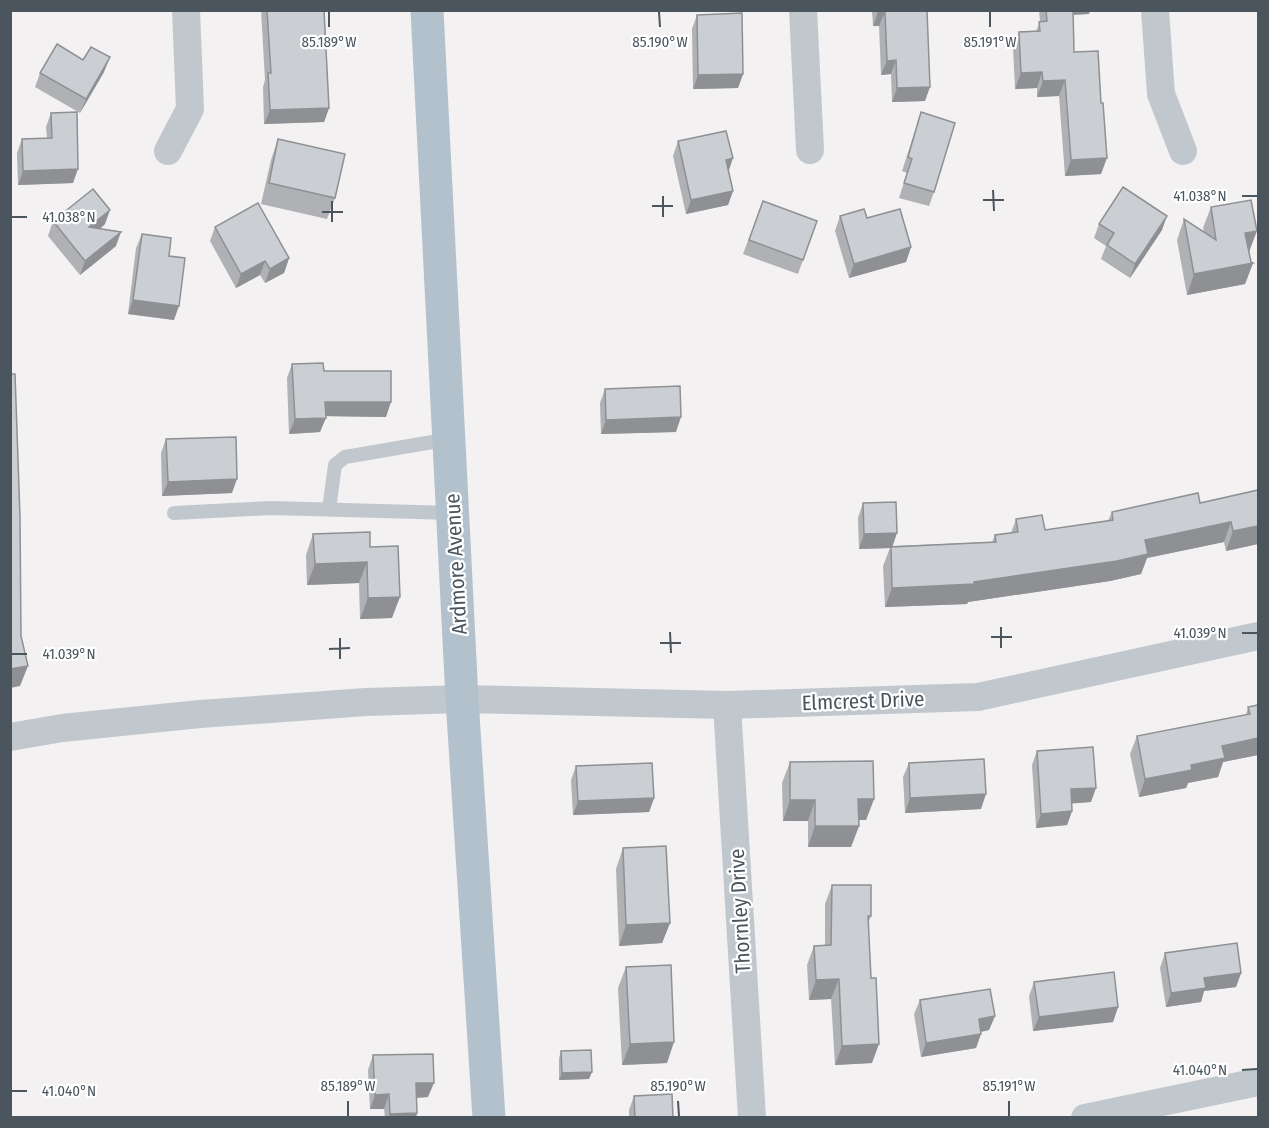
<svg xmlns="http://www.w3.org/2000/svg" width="1269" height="1128" viewBox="0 0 1269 1128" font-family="'Fira Sans Condensed',sans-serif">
<rect width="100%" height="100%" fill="#f3f1f1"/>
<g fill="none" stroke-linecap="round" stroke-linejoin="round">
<g stroke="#c0c8ce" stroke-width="14">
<path d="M329,509L335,465L345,457L450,439"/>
<path d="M174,513L271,508L453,513"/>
</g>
<g stroke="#c0c8ce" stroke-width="28">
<path d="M803,10L810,150"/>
<path d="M1155,10L1161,94L1183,151"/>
<path d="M168,151L190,109L186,10"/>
<path d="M727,705L752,1118"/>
<path d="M10,737L62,728L200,714L366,702L462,699L727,705L978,697L1258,636"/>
<path d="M1085,1118L1258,1082"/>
</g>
<path stroke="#b3c1cd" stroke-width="33" d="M427,10L462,699L489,1118"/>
</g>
<g fill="#afb1b5">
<path d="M261,10H324L329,108L324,122L264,124L263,87L265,80Z"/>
<path d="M872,10H927L925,101L892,102L891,74L881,75L879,26H873Z"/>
<path d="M1039,10H1090L1089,14L1073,15L1074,52L1101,174L1065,176L1059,96L1037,97V88L1015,89L1013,48L1019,32L1036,31L1040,22Z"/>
<path d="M697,15L743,74L738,88L693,89L692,29Z"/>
<path d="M104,72L80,113L35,87L40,73Z"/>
<path d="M921,112L934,192L929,206L899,198L907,173L902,171Z"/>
<path d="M51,113L73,183L18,185L17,153L22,139L47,138L46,127Z"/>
<path d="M278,139L335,198L327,219L261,204L271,160Z"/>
<path d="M678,141L733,191L728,205L686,214L673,156Z"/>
<path d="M763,201L817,221L798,274L743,254Z"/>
<path d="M1211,207L1249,252L1251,262L1253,263L1245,284L1187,295L1177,240L1184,219L1204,232L1203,228Z"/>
<path d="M840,216L867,218L911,247L906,262L849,278L835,231Z"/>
<path d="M53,221L105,224L100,229L116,246L80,275L48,236Z"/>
<path d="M1099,224L1162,230L1130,278L1101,259L1106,246L1094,238Z"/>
<path d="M215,227L289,258L284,273L265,283L260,275L236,288L210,241Z"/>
<path d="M142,234L169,256L174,320L128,314L136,248Z"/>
<path d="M292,364L386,417L326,416L320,432L289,434L287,378Z"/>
<path d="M605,389L676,432L601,434L600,403Z"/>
<path d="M166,439L232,493L162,496L161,453Z"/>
<path d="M1258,490V544L1226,551L1224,542L1147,558L1141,574L1110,581L968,602L967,604L885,607L883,566L890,548L859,549L858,518L863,503L892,546L992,542L995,535L1011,533L1016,519L1045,530L1108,521L1112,512L1200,503Z"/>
<path d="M313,534L370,547L392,618L360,619L359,583L307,585L306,555Z"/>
<path d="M1258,705V755L1223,762L1218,777L1188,783L1186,788L1139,797L1130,754L1137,736L1246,715L1248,707Z"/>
<path d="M1037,751L1091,802L1072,803V811L1067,825L1036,828L1032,765Z"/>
<path d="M790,762L874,799L866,820H859V826L851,847H808V821H783L782,783Z"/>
<path d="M909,763L981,809L905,813L903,777Z"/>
<path d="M576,766L654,798L649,812L573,815L571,780Z"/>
<path d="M623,848L670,923L662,943L619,946L616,869Z"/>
<path d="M832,885L871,916L868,924L872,1063L835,1065L831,999L809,1000L807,965L814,946L825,945V904Z"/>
<path d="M1165,953L1241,973L1236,987L1204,991L1201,1002L1166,1007L1160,968Z"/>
<path d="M626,967L667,1063L622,1065L618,988Z"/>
<path d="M1034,982L1118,1007L1113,1022L1033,1031L1029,996Z"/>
<path d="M920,1000L995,1016L989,1030L981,1032L976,1048L921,1057L914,1014Z"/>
<path d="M561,1051L589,1079L559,1080V1058Z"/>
<path d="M373,1055L428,1097L417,1098L416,1118H385L384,1109H370L368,1070Z"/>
<path d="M634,1096L673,1118H629V1110Z"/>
</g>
<g fill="#8e9094">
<path d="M1068,10H1090L1089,14L1066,15Z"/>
<path d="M878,12H885L879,26H873Z"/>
<path d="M110,57L104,72L80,113L86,99Z"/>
<path d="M896,60L891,74L881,75L887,61Z"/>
<path d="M1042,72L1037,88L1015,89L1021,73Z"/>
<path d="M743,74L738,88L693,89L698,75Z"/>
<path d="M1065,80L1059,96L1037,97L1043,81Z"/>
<path d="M930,87L925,101L892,102L897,88Z"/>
<path d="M329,108L324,122L264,124L270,110Z"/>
<path d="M733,158L728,173L726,160Z"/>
<path d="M1107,158L1101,174L1065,176L1071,160Z"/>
<path d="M78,169L73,183L18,185L23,171Z"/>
<path d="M733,191L728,205L686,214L691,200Z"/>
<path d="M110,210L105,224L84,242L89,227Z"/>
<path d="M1167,216L1162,230L1130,278L1135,264Z"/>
<path d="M1257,231L1249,252L1245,233Z"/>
<path d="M121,232L116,246L80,275L85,261Z"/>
<path d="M911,247L906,262L849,278L854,264Z"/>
<path d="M289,258L284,273L265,283L270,269Z"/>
<path d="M265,261L260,275L236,288L241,274Z"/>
<path d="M1253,263L1245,284L1187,295L1194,274Z"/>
<path d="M133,300L179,306L174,320L128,314Z"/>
<path d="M325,402H391L386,417L320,416Z"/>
<path d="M681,417L676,432L601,434L606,420Z"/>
<path d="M326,418L320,432L289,434L295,419Z"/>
<path d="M237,479L232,493L162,496L168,482Z"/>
<path d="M1231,522L1224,542L1147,558L1141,574L1110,581L968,602L967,604L885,607L892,588L974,582L1145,540Z"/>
<path d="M1258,526V544L1226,551L1233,531Z"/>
<path d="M897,533L892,548L859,549L864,534Z"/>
<path d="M367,562L359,583L307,585L315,564Z"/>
<path d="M400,597L392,618L360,619L368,598Z"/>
<path d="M28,666L20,686L10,688V669Z"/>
<path d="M1258,738V755L1223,762L1218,777L1188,783L1186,788L1139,797L1145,779L1222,746Z"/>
<path d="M1096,788L1091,802L1066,804L1071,789Z"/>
<path d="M986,794L981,809L905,813L910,798Z"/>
<path d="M654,798L649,812L573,815L578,801Z"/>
<path d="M858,799H874L866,820H851Z"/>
<path d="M790,800H815L808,821H783Z"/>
<path d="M1072,811L1067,825L1036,828L1041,814Z"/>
<path d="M815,826H859L851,847H808Z"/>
<path d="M670,923L662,943L619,946L626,925Z"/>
<path d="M1241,973L1236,987L1204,991L1201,1002L1166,1007L1171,993L1204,978Z"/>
<path d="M839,979L831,999L809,1000L816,980Z"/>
<path d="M1118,1007L1113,1022L1033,1031L1039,1017Z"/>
<path d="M995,1016L989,1030L974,1033L979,1019Z"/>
<path d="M981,1034L976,1048L921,1057L926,1043Z"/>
<path d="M674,1042L667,1063L622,1065L630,1044Z"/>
<path d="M879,1044L872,1063L835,1065L842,1046Z"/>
<path d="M592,1072L589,1079L559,1080L562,1073Z"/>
<path d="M416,1083H434L428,1097L411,1098Z"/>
<path d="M389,1094L384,1109H370L375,1095Z"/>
<path d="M417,1113L416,1118H389L390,1114Z"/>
</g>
<g fill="#cbced3" stroke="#8e9094" stroke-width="1.5">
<path d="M267,10H324L329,108L270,110L268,73H271Z"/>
<path d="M878,10H927L930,87L897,88L896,60L887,61L885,12H878Z"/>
<path d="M1046,10H1073L1074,52L1098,51L1101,103H1103L1107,158L1071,160L1065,80L1043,81L1042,72L1021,73L1019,32L1040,31L1039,22L1047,21Z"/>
<path d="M742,13L743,74L698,75L697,15Z"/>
<path d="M57,44L83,60L91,47L110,57L86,99L40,73Z"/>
<path d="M77,112L78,169L23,171L22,139L52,138L51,113Z"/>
<path d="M921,112L955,123L934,192L904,183L912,159L908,157Z"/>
<path d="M726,131L733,158L726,160L733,191L691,200L678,141Z"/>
<path d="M278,139L345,154L335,198L269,183Z"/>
<path d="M1123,187L1167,216L1135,264L1107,245L1114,233L1099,224Z"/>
<path d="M93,189L110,210L89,227L121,232L85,261L53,221Z"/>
<path d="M1251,200L1257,231L1245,233L1251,262L1253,263L1194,274L1184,219L1216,240L1211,207Z"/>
<path d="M763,201L817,221L803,260L749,240Z"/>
<path d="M258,203L289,258L270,269L265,261L241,274L215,227Z"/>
<path d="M864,209L867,218L900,209L911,247L854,264L840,216Z"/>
<path d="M142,234L171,238L169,256L185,258L179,306L133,300Z"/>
<path d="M323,363L324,371H391V402H325L326,418L295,419L292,364Z"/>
<path d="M10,374H15L20,517L21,636L28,666L10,669Z"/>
<path d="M680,386L681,417L606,420L605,389Z"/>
<path d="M236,437L237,479L168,482L166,439Z"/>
<path d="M1258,490V526L1233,531L1231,522L1145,540L1148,554L1117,561L974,582V584L892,588L891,547L996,542L995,535L1018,532L1016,519L1042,515L1045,530L1113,520L1112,512L1198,493L1200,503Z"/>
<path d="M896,502L897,533L864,534L863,503Z"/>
<path d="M370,532V547L398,546L400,597L368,598L367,562L315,564L313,534Z"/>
<path d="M1258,705V738L1222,746L1225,758L1191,765L1192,770L1145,779L1137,736L1250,714L1248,707Z"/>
<path d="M1093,747L1096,788L1071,789L1072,811L1041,814L1037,751Z"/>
<path d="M984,759L986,794L910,798L909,763Z"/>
<path d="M873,761L874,799H858L859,826H815V800H790V762Z"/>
<path d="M652,763L654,798L578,801L576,766Z"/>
<path d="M666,846L670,923L626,925L623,848Z"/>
<path d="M832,885H871V916H868L871,978H876L879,1044L842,1046L839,979L816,980L814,946L831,945Z"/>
<path d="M1237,943L1241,973L1204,978L1206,988L1171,993L1165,953Z"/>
<path d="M671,965L674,1042L630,1044L626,967Z"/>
<path d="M1114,972L1118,1007L1039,1017L1034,982Z"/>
<path d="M990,989L995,1016L979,1019L981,1034L926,1043L920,1000Z"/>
<path d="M591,1050L592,1072L562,1073L561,1051Z"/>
<path d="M433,1054L434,1083H416L417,1113L390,1114L389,1094L375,1095L373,1055Z"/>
<path d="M672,1094L673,1118H635L634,1096Z"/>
</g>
<path fill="none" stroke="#4a555d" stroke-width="2" d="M329,12V27M659,12L660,27M990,12V27M993,190L994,211M663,196V217M1242,196H1257M983,200H1004M332,201V222M652,206H673M322,212H343M12,217H27M1001,627V648M670,632L671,653M1242,633H1257M991,637H1012M340,638V659M660,643H681M329,649L350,648M12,654H27M1242,1070L1257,1069M12,1091H27M348,1101V1116M678,1101L679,1116M1009,1101V1116"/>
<g text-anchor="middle" stroke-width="4.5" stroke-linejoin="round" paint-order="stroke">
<g font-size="21" fill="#4a555d" stroke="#fff">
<text transform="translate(456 564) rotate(-93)" y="7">Ardmore Avenue</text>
<text transform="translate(863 701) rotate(-2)" y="7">Elmcrest Drive</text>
<text transform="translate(740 911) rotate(-93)" y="7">Thornley Drive</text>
</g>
</g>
<g font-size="15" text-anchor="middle" fill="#4a555d" stroke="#fff" stroke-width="4.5" stroke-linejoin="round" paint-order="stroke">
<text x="329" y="47">85.189°W</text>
<text x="660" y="47">85.190°W</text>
<text x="990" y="47">85.191°W</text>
<text x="1200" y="201">41.038°N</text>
<text x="69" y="222">41.038°N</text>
<text x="1200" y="638">41.039°N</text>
<text x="69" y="659">41.039°N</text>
<text x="1200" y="1075">41.040°N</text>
<text x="348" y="1091">85.189°W</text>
<text x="678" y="1091">85.190°W</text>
<text x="1009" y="1091">85.191°W</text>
<text x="69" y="1096">41.040°N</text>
</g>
<rect width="1269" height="1128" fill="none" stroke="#4a555d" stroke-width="24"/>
</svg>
